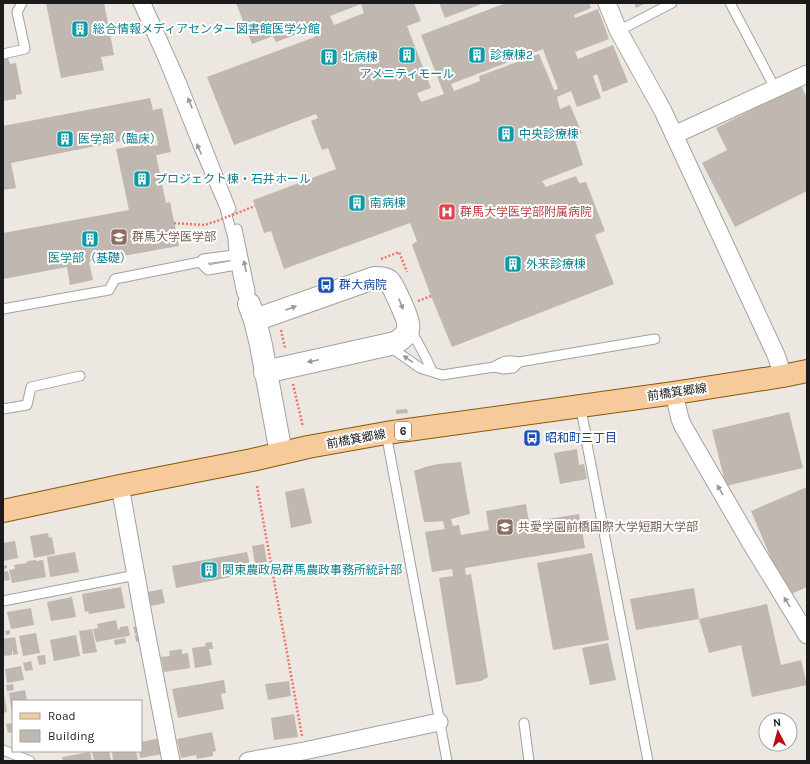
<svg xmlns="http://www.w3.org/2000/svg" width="810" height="764" viewBox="0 0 810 764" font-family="Karla,'Noto Sans JP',sans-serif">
<rect width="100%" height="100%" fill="#ece7e0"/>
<g fill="#c0b7b0" fill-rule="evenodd">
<path d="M46,3H104L114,55L101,57L104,70L61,78Z"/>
<path d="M236,3H414L421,21L407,26L431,88L417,93L421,102L444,94L421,35L506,3H589L591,8L574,15L575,18L598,9L609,39L575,52L578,59L613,45L628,82L603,92L597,74L593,76L601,98L577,107L571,91L557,97L560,109L570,105L582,133L574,136L583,165L542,181L546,187L576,176L579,183L586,182L605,231L595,235L614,284L452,347L431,296L412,245L417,241L410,223L284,269L271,231L264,233L253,200L336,169L328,148L322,150L311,121L318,118L316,114L234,145L207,77L315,37L313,33L317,32L316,27L276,42L273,36L252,44ZM361,4L364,13L334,25L330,16ZM543,49L558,89L554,90L539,54L479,76L480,81L454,91L451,84Z"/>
<path d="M439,3H484L445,18Z"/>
<path d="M634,3H646L636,8Z"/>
<path d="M8,58L10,64L16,63L22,94L16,95V99L3,101V59Z"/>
<path d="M801,85L807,98V191L735,227L702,163L727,150L716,128Z"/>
<path d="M150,98L153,110L162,108L171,152L156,155L166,203L170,202L179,246L89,262L93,280L70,285L67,267L3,279V233L129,210L116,149L154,142V146L158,145L156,134L11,163L16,188L3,190V126Z"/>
<path d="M407,409L408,413L396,414V410Z"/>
<path d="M789,412L803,468L726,486L712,430Z"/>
<path d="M577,449L579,465L584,464L587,479L560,484L554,453Z"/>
<path d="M461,462L470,514L451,519L453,526L459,525L461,535L489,530L486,511L526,504L529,522L579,514L585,548L465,568L466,575L471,574L488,677L481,681L456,685L439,578L453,576L452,569L432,572L425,532L445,529L443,521L433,522H424L414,471L425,467L438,464Z"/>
<path d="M807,487V587L787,596L751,511Z"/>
<path d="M304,488L312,523L291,528L285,492Z"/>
<path d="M48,533L49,538L52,537L55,554L34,558L30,536Z"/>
<path d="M15,541L18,558L3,561V543Z"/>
<path d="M264,544L267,562L255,564L252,546Z"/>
<path d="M75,552L79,572L50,577L47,557Z"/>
<path d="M247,552L250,564L244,565L246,574L176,588L172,566Z"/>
<path d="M592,553L609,640L553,650L537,563Z"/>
<path d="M36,560V561L43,560L46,577L12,583L9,570L15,569L14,565L27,563V561Z"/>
<path d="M7,565V568L4,569L5,572L8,571L10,580L3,581V566Z"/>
<path d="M121,587L125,608L89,614L88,611L85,612L82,594Z"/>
<path d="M694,588L699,619L636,630L630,599Z"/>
<path d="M162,589L165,603L151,606L148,592Z"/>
<path d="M72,597L76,617L51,621L47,602Z"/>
<path d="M767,604L781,665L801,660L807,685L752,697L741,645L709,653L699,619Z"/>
<path d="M31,608L34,625L11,629L7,612Z"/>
<path d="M116,620L118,630L120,629V627L128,626L130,635H129V636L96,642L93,629L98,628L97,624Z"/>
<path d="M139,626L140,632L135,634L133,627Z"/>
<path d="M92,629L97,652L83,654L79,631Z"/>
<path d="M10,630V634L6,635L5,631Z"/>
<path d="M36,633L40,653L23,656L19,636Z"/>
<path d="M141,634L142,640L136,642L135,635Z"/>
<path d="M76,635L80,656L54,661L50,640Z"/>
<path d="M15,637L18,654L13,655V651H12V655L3,656V639Z"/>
<path d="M125,638L126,643L115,645L114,640Z"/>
<path d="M212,642L213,649H209L212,665L195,668L192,648L206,646L205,643Z"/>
<path d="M608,643L616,680L590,685L582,648Z"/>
<path d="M182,649V654L188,653L190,668L164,672L161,657L170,656L169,651Z"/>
<path d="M45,655L46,664L39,665L37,656Z"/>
<path d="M31,661L33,670L25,671L23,663Z"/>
<path d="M21,666L24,680L7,683L5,669Z"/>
<path d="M224,680L226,693L221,694L224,709L178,718L172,689Z"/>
<path d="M289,681L291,696L268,700L265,684Z"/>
<path d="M13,684L14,690L7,691L6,685Z"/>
<path d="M25,690L27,701H13V713H12L9,693Z"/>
<path d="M3,694H4L7,712L3,713Z"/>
<path d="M294,714L298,737L274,740L271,718Z"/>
<path d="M13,723V732L8,733L6,724Z"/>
<path d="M212,732L216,751L213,752V756L197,759L196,755L181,758L177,739Z"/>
<path d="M161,738L163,754L140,758L139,751H141V742Z"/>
<path d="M95,751H109L111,761H94L92,752Z"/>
<path d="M112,751H136L138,761H113Z"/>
<path d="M90,752L92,761H63L62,757Z"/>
</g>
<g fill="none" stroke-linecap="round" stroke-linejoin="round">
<defs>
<g id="service">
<path d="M138,3L164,61L197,143L225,208L233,238L234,255L242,294L249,304"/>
<path d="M146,3L181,81L231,209"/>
<path d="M730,3L775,88"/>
<path d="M618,30L630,25L672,3"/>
<path d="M3,54L25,49L17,12L22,3"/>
<path d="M237,229L250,291L249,304"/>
<path d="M200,262L208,270L236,265"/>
<path d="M3,309L109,290L115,279L200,262L203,259L234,255"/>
<path d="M410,328L425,356L432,371"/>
<path d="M389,348L393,349L420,368L442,375L494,367L504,369L513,368L519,362"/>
<path d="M494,367C503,361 508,359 519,362L655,339"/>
<path d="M580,406L586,434V439L648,761"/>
<path d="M3,409L27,405L31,387L80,376"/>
<path d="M386,433L447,761"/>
<path d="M3,601L136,575"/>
<path d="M524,723L529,761"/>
<path d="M3,750L30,761"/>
</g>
<g id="minor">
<path d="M607,3L618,30L663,111L776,355L783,376"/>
<path d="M674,135L807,74"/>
<path d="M674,393L680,419L683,426L749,540L807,635"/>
<path d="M120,486L145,626L171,761"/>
<path d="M248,761L304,751L439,722"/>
</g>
<g id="tertiary">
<path d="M249,304L255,320L261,345L281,453"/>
<path d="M255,320L374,278C380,278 385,278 389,281C393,285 408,318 408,324C410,333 402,339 395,343L265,372"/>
</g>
<path id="primary" d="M3,511L120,486L252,460L308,447L386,433L674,393L783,376L807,371"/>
</defs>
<use href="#service" stroke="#a2a2a2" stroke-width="11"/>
<use href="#minor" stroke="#a2a2a2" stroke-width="19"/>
<use href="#tertiary" stroke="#a2a2a2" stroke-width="24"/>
<use href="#primary" stroke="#895808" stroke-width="24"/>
<g stroke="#f1736c" stroke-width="2.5" stroke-dasharray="2 2" stroke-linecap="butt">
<path d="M381,259L399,252L407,272"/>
<path d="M418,301L431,296"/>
<path d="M281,330L285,348"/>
<path d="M293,384L303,427"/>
<path d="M257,486L302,736"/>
</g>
<use href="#service" stroke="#fff" stroke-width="9"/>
<use href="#minor" stroke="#fff" stroke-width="17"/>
<use href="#tertiary" stroke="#fff" stroke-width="22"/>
<use href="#primary" stroke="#f6ca9b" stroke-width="22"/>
<path stroke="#f1736c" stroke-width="2.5" stroke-dasharray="2 2" stroke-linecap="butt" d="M174,223L204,225L217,221L255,206"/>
</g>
<defs><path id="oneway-solid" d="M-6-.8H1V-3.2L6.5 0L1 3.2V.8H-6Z"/></defs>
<g fill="#989898">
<use href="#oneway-solid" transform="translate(190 103) rotate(-112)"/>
<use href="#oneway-solid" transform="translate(199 149) rotate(-114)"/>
<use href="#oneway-solid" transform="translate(245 266) rotate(-102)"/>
<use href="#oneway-solid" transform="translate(401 304) rotate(68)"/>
<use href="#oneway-solid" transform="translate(291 308) rotate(-20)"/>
<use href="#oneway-solid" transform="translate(408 359) rotate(-145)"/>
<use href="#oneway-solid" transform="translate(313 361) rotate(168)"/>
<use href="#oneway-solid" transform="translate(720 490) rotate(-120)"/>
<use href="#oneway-solid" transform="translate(787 602) rotate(-121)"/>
</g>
<defs>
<symbol id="building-square" viewBox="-11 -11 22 22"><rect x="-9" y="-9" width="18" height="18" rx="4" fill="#0f9aa8" stroke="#fff"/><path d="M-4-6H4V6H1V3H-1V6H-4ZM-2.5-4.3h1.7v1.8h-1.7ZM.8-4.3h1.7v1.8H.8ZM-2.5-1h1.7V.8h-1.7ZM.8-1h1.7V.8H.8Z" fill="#fff"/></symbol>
<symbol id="hospital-square" viewBox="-11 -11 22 22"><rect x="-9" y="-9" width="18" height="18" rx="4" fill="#e0444e" stroke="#fff"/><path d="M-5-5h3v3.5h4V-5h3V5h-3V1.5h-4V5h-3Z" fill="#fff"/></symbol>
<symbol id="university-square" viewBox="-11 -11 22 22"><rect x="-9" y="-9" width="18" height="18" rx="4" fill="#8d6e63" stroke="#fff"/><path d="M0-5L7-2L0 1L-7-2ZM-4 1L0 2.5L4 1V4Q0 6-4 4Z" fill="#fff"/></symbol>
<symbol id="bus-square" viewBox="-11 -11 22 22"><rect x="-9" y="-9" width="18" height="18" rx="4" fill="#1a4fb4" stroke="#fff"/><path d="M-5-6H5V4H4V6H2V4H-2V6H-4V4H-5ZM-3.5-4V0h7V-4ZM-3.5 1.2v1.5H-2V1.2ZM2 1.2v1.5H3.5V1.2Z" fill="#fff"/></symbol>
</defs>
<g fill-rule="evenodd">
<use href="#building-square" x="70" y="19" width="20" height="20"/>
<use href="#building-square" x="397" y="45" width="20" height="20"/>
<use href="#building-square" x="467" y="45" width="20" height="20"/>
<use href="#building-square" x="319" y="47" width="20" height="20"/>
<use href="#building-square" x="496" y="124" width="20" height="20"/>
<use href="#building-square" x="55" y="129" width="20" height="20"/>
<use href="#building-square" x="132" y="169" width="20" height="20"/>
<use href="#building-square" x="347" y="193" width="20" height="20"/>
<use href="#hospital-square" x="437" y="202" width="20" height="20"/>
<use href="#university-square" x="109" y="227" width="20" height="20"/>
<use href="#building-square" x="80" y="229" width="20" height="20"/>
<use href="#building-square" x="503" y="254" width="20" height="20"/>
<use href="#bus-square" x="316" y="275" width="20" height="20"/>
<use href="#bus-square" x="522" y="428" width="20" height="20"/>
<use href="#university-square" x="495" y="517" width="20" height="20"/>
<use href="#building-square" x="199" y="560" width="20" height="20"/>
</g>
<g text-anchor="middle" stroke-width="4" stroke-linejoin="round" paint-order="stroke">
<rect fill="#fff" stroke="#5f5f5f" stroke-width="1" x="395" y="422" width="16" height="18" rx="3"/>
<g font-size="11" font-weight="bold" fill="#1b1b1b">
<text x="403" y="435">6</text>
</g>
<g font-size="12" fill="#0d838f" stroke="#fff" text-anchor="start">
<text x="93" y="33">総合情報メディアセンター図書館医学分館</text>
<text x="490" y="59">診療棟2</text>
<text x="342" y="61">北病棟</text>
<text x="407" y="78" text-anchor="middle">アメニティモール</text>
<text x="519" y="138">中央診療棟</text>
<text x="78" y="143">医学部（臨床）</text>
<text x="155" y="183">プロジェクト棟・石井ホール</text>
<text x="370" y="207">南病棟</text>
<text x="90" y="262" text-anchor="middle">医学部（基礎）</text>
<text x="526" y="268">外来診療棟</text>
<text x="222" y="574">関東農政局群馬農政事務所統計部</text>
</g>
<g font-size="12" fill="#be3a42" stroke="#fff" text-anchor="start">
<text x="460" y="216">群馬大学医学部附属病院</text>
</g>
<g font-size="12" fill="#785e54" stroke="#fff" text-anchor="start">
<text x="132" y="241">群馬大学医学部</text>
<text x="518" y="531">共愛学園前橋国際大学短期大学部</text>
</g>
<g font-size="12" fill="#164399" stroke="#fff" text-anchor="start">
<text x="339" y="289">群大病院</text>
<text x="545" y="442">昭和町三丁目</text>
</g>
<g font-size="12" fill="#1b1b1b" stroke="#fff">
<text transform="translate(677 392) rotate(-8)" y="4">前橋箕郷線</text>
<text transform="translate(356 439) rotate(-10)" y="4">前橋箕郷線</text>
</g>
</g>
<rect width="810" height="764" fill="none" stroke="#1b1b1b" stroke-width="8"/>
<rect x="12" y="700" width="130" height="52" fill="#ffffff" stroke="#a4a4a4"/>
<rect x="20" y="713" width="20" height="6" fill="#f6ca9b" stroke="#a4a4a4"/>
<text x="48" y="720" font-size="12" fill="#1b1b1b">Road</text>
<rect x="20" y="730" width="20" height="12" fill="#c0b7b0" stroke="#a4a4a4"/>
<text x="48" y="740" font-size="12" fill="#1b1b1b">Building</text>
<g transform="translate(778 732) rotate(354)"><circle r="19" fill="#ffffff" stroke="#a4a4a4"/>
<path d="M0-3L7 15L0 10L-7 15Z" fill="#ba0b13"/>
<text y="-6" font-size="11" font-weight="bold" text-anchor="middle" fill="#1b1b1b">N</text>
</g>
</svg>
